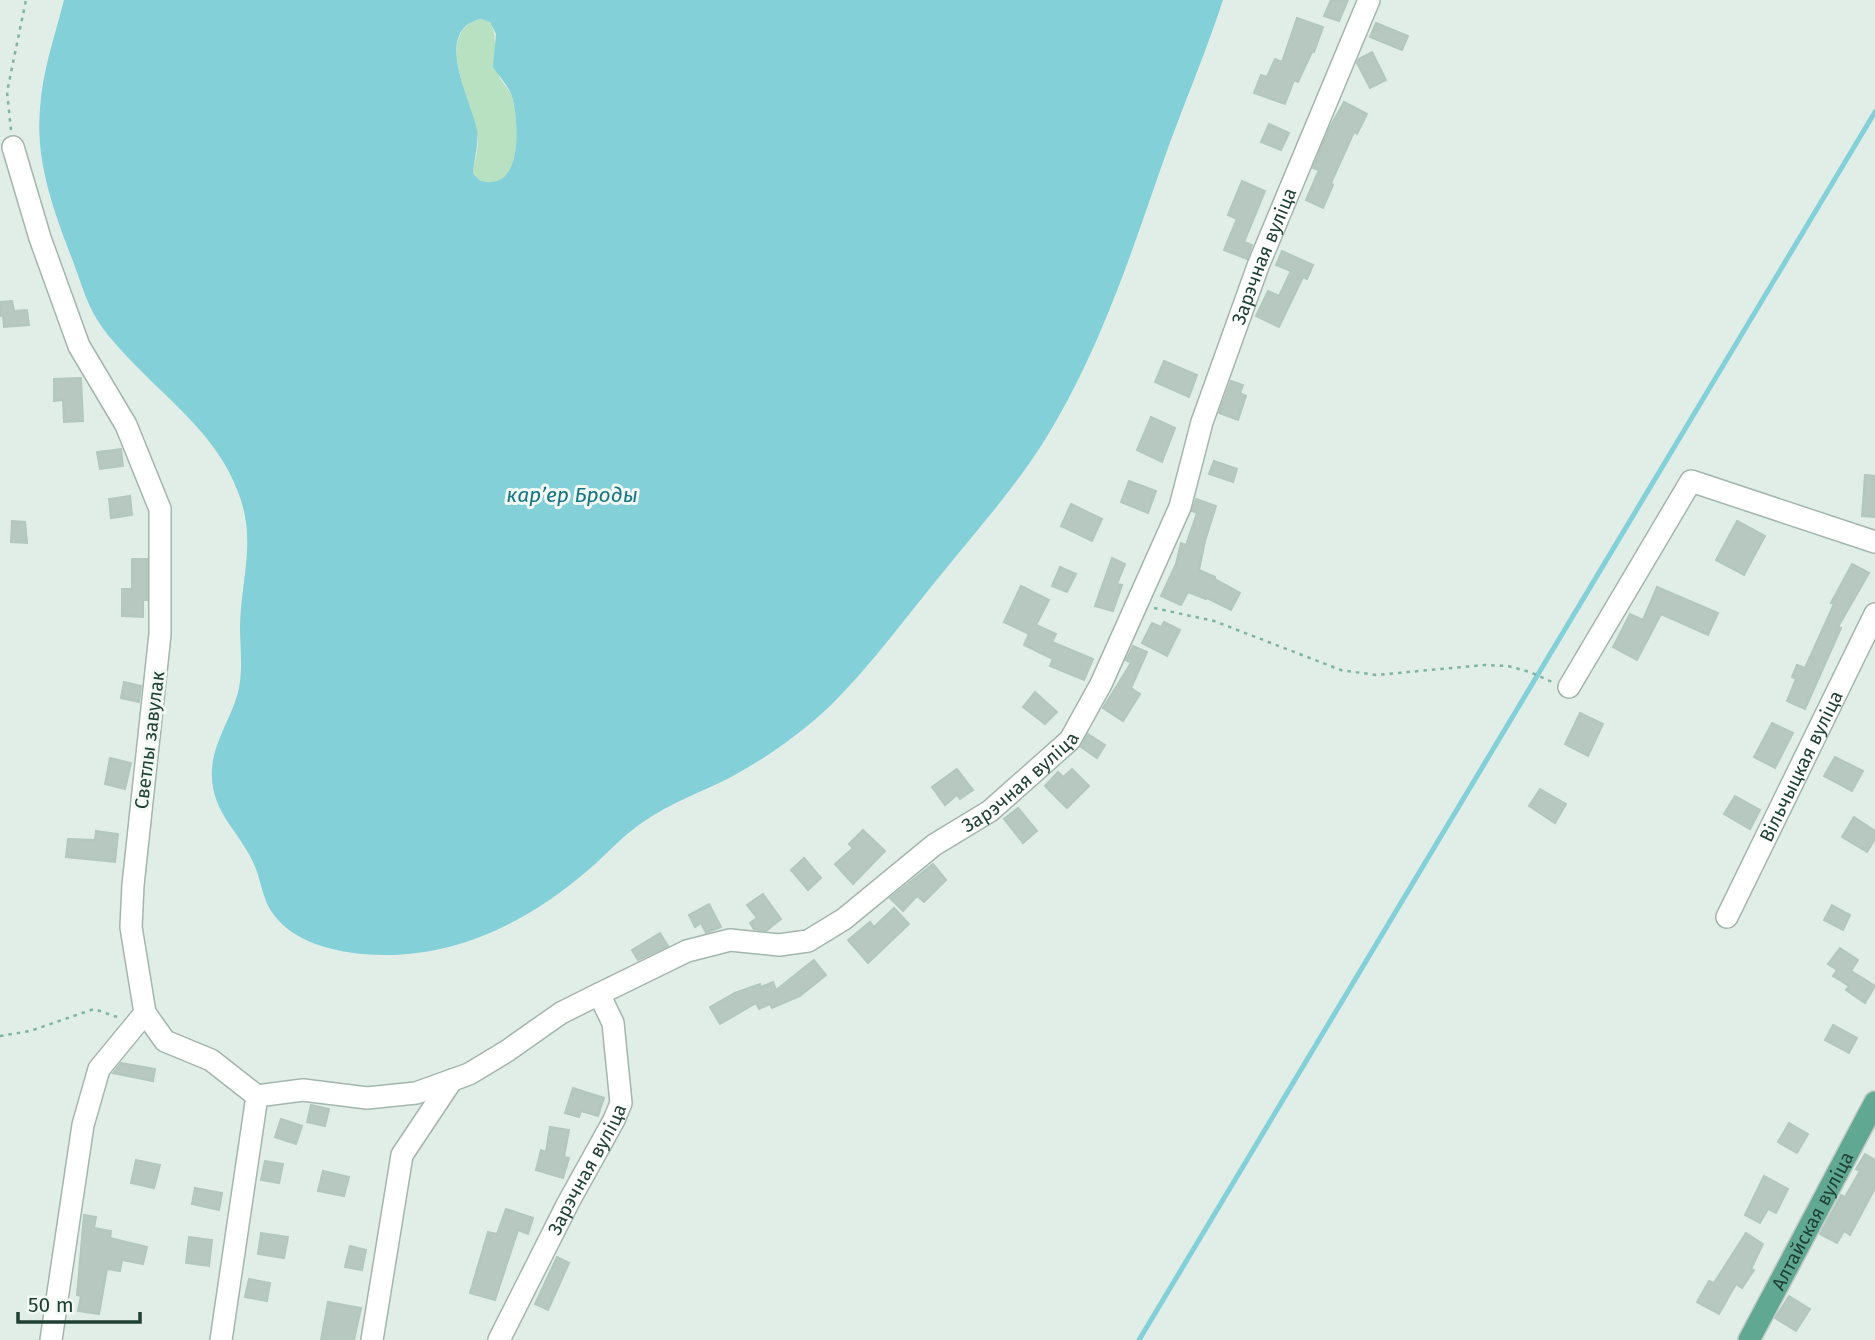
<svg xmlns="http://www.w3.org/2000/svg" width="1875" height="1340" viewBox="0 0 1875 1340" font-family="'Fira Sans',sans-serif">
<rect width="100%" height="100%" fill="#e1ede7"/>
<path fill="#b7e1c0" d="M481,19L490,22C499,39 492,56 498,74C501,83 509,88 512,97C518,117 522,174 497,182C487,185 479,181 473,173C474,163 478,152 478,141C477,110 429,32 481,19Z"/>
<path fill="#83d0d8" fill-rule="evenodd" d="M64,0H1223C1205,55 1182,108 1163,162C1129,260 1097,358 1041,446C1010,494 971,537 935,582C901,624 869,667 831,705C802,733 766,758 731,777C702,792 670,803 643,822C622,836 606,855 587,871C523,926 447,962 362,954C331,951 293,941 274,915C263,901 262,885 256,869C242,832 209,813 212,769C214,740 233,716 239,688C243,667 240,646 240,626C241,578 257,540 238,492C216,432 162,396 121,350C113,341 104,331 98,321C87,304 81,283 74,264C55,214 35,163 40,109C42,72 55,36 64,0ZM481,19L490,22L496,34L493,67C500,78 510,87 513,100C518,122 522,180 492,182C483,183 478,180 473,173C474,159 479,145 477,130C472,102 431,30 481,19Z"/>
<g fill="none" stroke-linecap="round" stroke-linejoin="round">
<path stroke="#83d0d8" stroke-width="5" d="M1139,1340L1875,112"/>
</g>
<g fill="#b6c8c0" stroke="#b2c7be" stroke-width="2">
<path d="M1331,0H1348L1339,21L1324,16Z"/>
<path d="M1297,18L1323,27L1314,52H1312L1298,82L1294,80L1285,104L1254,93L1261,75L1267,77L1275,59L1282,62Z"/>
<path d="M1376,23L1408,36L1402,50L1370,37Z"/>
<path d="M1372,52L1386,80L1370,88L1357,63L1359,59Z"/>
<path d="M1344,102L1367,114L1357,134L1354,132L1331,183L1333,185L1323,208L1306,200L1319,170L1313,168L1329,129Z"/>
<path d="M1269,124L1289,133L1281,150L1261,142Z"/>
<path d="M1242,181L1265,191L1244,242L1252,245L1247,259L1224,250L1237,219L1228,215Z"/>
<path d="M1282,251L1313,265L1307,279L1303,277L1279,327L1256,316L1268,291L1279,296L1291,271L1276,265Z"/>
<path d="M12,301L14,311L27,310L29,325L4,327L3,316H0V302Z"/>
<path d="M1164,361L1197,375L1189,397L1155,382Z"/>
<path d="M81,378L83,421L64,422L63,400L54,401V379Z"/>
<path d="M1231,381L1243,385L1240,393L1246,396L1238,420L1219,413Z"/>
<path d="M1151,417L1175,428L1162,462L1137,450Z"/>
<path d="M121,449L123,466L100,469L97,452Z"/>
<path d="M1214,461L1237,469L1233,482L1209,474Z"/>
<path d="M1865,475L1875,476V517L1862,516Z"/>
<path d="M1129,481L1156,491L1148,513L1121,502Z"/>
<path d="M130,496L132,515L111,518L109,499Z"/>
<path d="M1196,499L1216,506L1205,541L1199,570L1215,577V579L1240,593L1231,610L1207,598L1206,599L1188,592L1181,605L1161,596L1176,564L1181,543L1186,545L1197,513L1192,511Z"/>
<path d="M1071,504L1102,519L1092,541L1061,526Z"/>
<path d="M12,521L25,522L27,543L11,542Z"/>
<path d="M1737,521L1765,536L1744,575L1716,560Z"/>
<path d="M1112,558L1125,564L1117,584L1122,585L1113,611L1095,606Z"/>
<path d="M132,559H147V600H143V617L122,616V589H132Z"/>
<path d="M1852,564L1869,573L1838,627L1841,628L1805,709L1787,701L1796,679L1792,677L1797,665L1805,668L1834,604L1831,603Z"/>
<path d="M1060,567L1076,574L1067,592L1052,586Z"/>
<path d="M1021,586L1049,600L1036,625L1056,634L1052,642L1093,659L1084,680L1050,666L1053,659L1024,645L1029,634L1004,622Z"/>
<path d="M1657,587L1718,613L1708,635L1661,614L1637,660L1613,647L1630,614L1643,620Z"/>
<path d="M1164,622L1180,630L1167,656L1142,643L1152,623L1161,627Z"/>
<path d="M1133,646L1147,652L1131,688L1140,694L1123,721L1103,708L1131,663L1126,660Z"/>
<path d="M124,682L141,686L139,702L121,698Z"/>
<path d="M1035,692L1057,712L1045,724L1023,707Z"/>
<path d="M1580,713L1603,724L1588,756L1565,744Z"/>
<path d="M1772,723L1793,733L1775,768L1754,757Z"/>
<path d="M1088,734L1105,745L1097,758L1081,747Z"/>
<path d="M1835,757L1863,771L1852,791L1824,776Z"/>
<path d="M110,758L131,763L125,789L105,784Z"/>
<path d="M957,769L973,790L960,799L957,795L945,805L932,787Z"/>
<path d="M1072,769L1089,786L1067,808L1045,786L1058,772L1063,777Z"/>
<path d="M1540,789L1566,804L1555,823L1529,806Z"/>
<path d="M1735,796L1760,810L1750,829L1724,814Z"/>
<path d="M1018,808L1037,831L1023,843L1004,819Z"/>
<path d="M1854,817L1875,831V839L1867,852L1842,837Z"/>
<path d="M863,830L885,851L853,884L835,864L853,848L849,844Z"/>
<path d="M96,831L118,834L115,862L66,857L68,839L95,840Z"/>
<path d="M804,858L821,878L808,890L791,870Z"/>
<path d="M933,864L946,880L924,902L917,896L903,911L890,898Z"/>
<path d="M763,894L781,919L766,931L754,929L750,923L757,918L747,905Z"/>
<path d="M709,904L721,927L706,933L701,923L695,927L689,915Z"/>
<path d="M1832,905L1850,915L1843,930L1824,920Z"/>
<path d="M894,908L909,924L868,963L848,940L870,922L874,927Z"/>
<path d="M660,933L668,946L638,960L632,950Z"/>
<path d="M1840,948L1858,960L1851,971L1875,986L1865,1003L1846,990L1849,986L1833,976L1837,970L1828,964Z"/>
<path d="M814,960L826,975L800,996L772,1008L770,1004L759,1009L756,1003L720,1024L710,1007L735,993L760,984L761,987L773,982L776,990Z"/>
<path d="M1833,1025L1857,1038L1849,1053L1825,1040Z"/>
<path d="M121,1063L155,1069L153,1081L113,1073Z"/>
<path d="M573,1088L604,1098L598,1116L581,1111L579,1117L565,1113Z"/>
<path d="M311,1105L329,1109L325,1126L307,1122Z"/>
<path d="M281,1119L302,1126L296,1144L275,1137Z"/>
<path d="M1789,1123L1808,1134L1797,1153L1778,1142Z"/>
<path d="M550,1127L569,1130L564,1157L569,1158L563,1178L536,1170L541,1150L546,1152Z"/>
<path d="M1865,1154L1875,1160V1188L1850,1235L1844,1231L1837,1243L1820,1234L1841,1195L1845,1197L1860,1171L1856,1169Z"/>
<path d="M136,1160L160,1165L154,1188L131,1183Z"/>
<path d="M265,1161L283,1164L279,1183L261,1180Z"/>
<path d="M323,1171L349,1177L344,1196L318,1191Z"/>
<path d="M1764,1176L1788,1189L1776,1213L1768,1209L1760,1223L1745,1215Z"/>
<path d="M195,1188L222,1193L219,1210L192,1204Z"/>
<path d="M506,1209L533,1218L528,1234L518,1230L495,1300L470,1293L488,1232L497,1234Z"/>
<path d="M84,1215L96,1217L94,1228L111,1231L110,1238L147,1247L143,1264L122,1260L120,1271L107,1269L99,1314L78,1311L81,1296L77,1295Z"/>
<path d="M261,1233L288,1237L284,1258L258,1254Z"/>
<path d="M1746,1233L1763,1244L1751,1269L1754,1270L1742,1288L1736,1284L1719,1314L1697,1302L1709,1281L1714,1283Z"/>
<path d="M189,1237L212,1240L209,1266L186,1263Z"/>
<path d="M350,1246L366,1250L362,1270L345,1267Z"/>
<path d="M557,1257L569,1263L548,1310L535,1304Z"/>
<path d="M249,1279L270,1283L267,1301L245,1297Z"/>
<path d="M1789,1296L1810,1309L1796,1331L1775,1318Z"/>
<path d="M328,1302L361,1308L354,1340H321Z"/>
</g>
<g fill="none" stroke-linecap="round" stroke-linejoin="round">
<defs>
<g id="minor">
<path d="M13,147L40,238L79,346L126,425L160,509V634L133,885L131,927L145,1013L99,1069L83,1125L51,1340"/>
<path d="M1569,687L1691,481L1875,542"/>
<path id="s1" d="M1727,917L1875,614"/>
<path d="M145,1013L165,1041L211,1060L257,1096L221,1340"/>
<path d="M257,1096L303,1090L367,1098L416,1093L469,1074L507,1051L561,1013L599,994"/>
<path d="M372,1340L402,1155L452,1080"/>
<path id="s2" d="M499,1340L568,1203L614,1120L621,1103L613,1023L599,994L687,951L730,940L779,945L808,941L844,919L934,845L990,811L1070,740L1101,684L1180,507L1202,422L1258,266L1369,0"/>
</g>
<g id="major">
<path id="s3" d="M1749,1340L1875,1102"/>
</g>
</defs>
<use href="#minor" stroke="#a3b6ae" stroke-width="24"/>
<use href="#major" stroke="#c0cac6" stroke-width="24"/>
<g stroke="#7eb4a0" stroke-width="2.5" stroke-dasharray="3.5 5" stroke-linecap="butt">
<path d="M11,130L7,92L26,0"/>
<path d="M1154,608L1214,621L1341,670L1376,675L1484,665L1508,666L1530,672L1552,682"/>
<path d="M0,1036L30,1031L94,1009L117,1017"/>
</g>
<use href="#minor" stroke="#fff" stroke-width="21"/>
<use href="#major" stroke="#60a891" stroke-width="21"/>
</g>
<g text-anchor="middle" stroke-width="6" stroke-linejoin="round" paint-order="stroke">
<g font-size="19" fill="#1f4035" stroke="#f2f9f5">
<text dy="7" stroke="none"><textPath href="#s2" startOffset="1454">Зарэчная вуліца</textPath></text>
<text transform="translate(149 740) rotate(-83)" y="7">Светлы завулак</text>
<text dy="7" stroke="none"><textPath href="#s1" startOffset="168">Вільчыцкая вуліца</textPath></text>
<text dy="7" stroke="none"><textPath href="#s2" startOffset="866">Зарэчная вуліца</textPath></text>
<text dy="7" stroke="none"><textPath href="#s2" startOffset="192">Зарэчная вуліца</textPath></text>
<text dy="7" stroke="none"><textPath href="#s3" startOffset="135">Алтайская вуліца</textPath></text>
</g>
<g font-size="21" font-style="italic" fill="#137682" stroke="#f2f9f5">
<text x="572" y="502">карʼер Броды</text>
</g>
</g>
<path d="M18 1312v10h122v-10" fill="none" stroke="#1f4035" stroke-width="3.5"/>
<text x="28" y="1312" font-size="21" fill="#1f4035" stroke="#f2f9f5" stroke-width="5" paint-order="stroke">50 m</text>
</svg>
